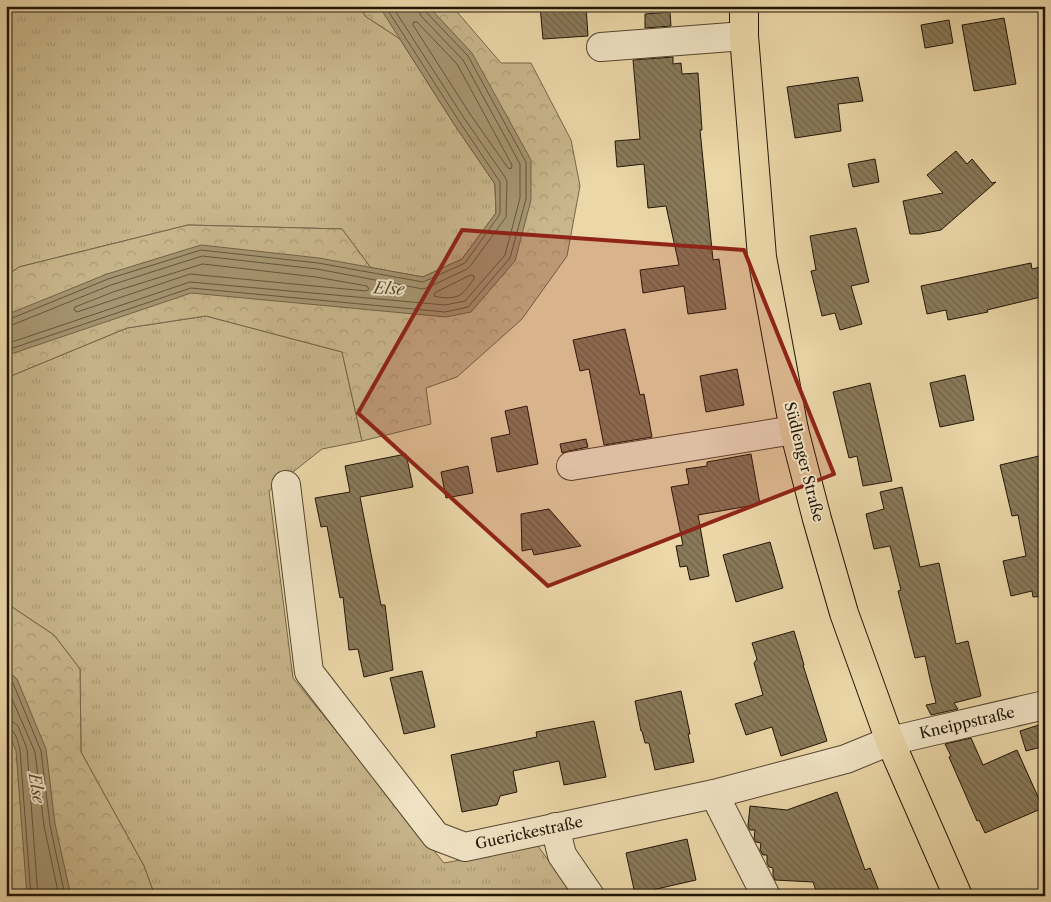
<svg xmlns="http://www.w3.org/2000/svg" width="1051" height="902" viewBox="0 0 1051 902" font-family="'Libre Caslon Text',serif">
<defs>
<pattern id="grass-tufts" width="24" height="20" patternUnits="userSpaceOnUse" patternTransform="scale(1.25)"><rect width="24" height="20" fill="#c9b68c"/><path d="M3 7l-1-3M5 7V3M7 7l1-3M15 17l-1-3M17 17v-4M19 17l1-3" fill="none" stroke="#ac9c77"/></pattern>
<pattern id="forest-crowns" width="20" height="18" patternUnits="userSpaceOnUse" patternTransform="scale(1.25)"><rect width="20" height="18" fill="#c9b68c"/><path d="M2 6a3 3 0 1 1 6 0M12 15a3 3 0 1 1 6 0" fill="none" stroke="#ac9c77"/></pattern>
<pattern id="building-back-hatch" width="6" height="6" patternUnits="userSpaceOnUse" patternTransform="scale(1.25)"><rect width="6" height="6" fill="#8a7a5a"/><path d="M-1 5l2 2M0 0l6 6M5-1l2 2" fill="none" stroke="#706348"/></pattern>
</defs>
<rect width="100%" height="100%" fill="#ebd7a8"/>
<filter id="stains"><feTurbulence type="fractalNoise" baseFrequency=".004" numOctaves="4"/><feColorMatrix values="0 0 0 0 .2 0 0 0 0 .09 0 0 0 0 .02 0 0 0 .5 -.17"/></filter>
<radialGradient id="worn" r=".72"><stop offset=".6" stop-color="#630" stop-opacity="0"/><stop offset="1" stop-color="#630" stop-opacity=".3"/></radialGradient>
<g fill="url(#grass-tufts)" stroke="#756649">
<path d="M6,6H361L365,16L400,39L454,124L495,184L496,213L462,259L423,277L371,268L342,229L188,225L19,267L6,276Z"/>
<path d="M206,316L342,352L362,441L322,449L269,491L293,678L444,863L538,846L574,896H155L144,866L81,752L80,669L54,635L6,603V378L127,328Z"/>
</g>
<g fill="url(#forest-crowns)" stroke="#756649">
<path d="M361,6H452L501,63H531L571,140L580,186L567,256L522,319L457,377L426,388L431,424L362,441L342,352L206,316L127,328L6,378V276L19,267L188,225L342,229L371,268L423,277L462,259L496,213L495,184L454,124L400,39L365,16Z"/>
<path d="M6,603L54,635L80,669L81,752L144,866L155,896H6Z"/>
</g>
<g fill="#a69571" stroke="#716246">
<path d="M379,6H428L472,53L531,160V200L515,261L471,312L446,317L191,293L11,354L6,358V315L107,274L201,245L319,258L423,277L462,259L496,213L495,184L454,124Z"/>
<path d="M6,669L17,679L46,749L55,824L71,896H27L16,751L6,727Z"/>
</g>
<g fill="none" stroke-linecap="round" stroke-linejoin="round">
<g stroke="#64553c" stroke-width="1">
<path d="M414,22H417L457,64L512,165L511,169L508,168L470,114L413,25Z"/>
<path d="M203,264L316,277L367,286L369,289L366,291L190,274L77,312L74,310L75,307L113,292Z"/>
<path d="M471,275L474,276V279C471,283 465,292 460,295C453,299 441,298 434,296L435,293Z"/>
<path d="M6,319H10L108,279L201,250L318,263L423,282L465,263L500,214V182L459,121L385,6"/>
<path d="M6,325H12L111,285L202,256L317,269L423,289L429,287L467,269L471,265L506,217L507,182L505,177L464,118L392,6"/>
<path d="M6,344L190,282L445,305L465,301L505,255L520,198V164L463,60L421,16L419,11L418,6"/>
<path d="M6,351L10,349L191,288L445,312L468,307L510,258L526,199V162L468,56L426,12L425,6"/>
<path d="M6,676L13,683L41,751L50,825L65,896"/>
<path d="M6,685L35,752L44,826L59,896"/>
<path d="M6,721L13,722L18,726L27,749L38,896"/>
<path d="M6,727C16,729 18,742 20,750L31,896"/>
</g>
</g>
<g fill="url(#building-back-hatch)" stroke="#211506">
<path d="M540,6H586L588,36L543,39Z"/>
<path d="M670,12L671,26L645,28V14Z"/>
<path d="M1004,18L1016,84L974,91L962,25Z"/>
<path d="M949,20L953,43L925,48L921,25Z"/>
<path d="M673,57V64L681,63L682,74L698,73L702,130H700L713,260L719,259L726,309L688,314L684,286L643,293L640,270L679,265L666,206L648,208L644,164L617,167L615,141L640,139L633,60Z"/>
<path d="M858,77L863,101L838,104L841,131L795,138L787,87Z"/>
<path d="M956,151L967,164L972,159L992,183L996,182L941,230L920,234H910L903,201L943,193L927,175Z"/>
<path d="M875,159L879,182L853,187L848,164Z"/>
<path d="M856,228L869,282L851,286L862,324L840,330L835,313L822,316L811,271L816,270L810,236Z"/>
<path d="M1031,263L1032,269L1045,266V296L987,310L988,312L948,320L946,310L927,314L921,286Z"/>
<path d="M625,329L640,395L644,394L652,437L604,445L589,369L580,371L573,340Z"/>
<path d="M737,369L744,405L706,412L700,376Z"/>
<path d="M965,375L974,420L940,427L930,383Z"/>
<path d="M870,383L892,481L863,486L857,456L849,458L833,392Z"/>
<path d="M527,406L538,464L497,472L491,438L510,434L505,411Z"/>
<path d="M586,439L588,447L569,451L562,453L560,444Z"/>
<path d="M406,454L413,487L360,497L381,605H385L393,670L364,677L358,649L349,650L343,597L340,598L327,526L321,527L315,498L350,492L345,466Z"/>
<path d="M751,454L760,504L698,515L709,576L690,580L687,566L680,567L676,546L683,545L671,487L689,484L686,469L707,466V462Z"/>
<path d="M1039,456L1045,482V596L1033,597L1032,591L1011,596L1003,561L1026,556L1018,515L1012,516L1000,465Z"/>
<path d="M468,466L473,493L446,498L441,472Z"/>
<path d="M902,487L920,567L939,563L956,644L968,641L981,696L954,703L958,709L931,715L926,705L936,703L930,679L925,656L915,658L898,591L901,590L890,546L874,549L866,514L884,509L880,492Z"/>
<path d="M549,509L581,546L534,555L532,549L522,551L521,514Z"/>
<path d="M770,542L783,588L736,602L723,555Z"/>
<path d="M794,631L804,665H803L827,741L781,756L772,727L746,735L735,704L763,695L754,663L757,659L752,643Z"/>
<path d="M422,671L435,727L404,734L390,678Z"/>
<path d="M681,691L690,734H688L694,762L655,770L649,743H645L642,731H641L635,701Z"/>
<path d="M594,721L606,777L564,785L559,761L513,771L517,792L500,796L497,805L462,812L451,755L537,737L536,732Z"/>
<path d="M1045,723V746L1026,751L1020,731Z"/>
<path d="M971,738L983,765L1017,750L1043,808L985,833L979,820L977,821L949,757L951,756L945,744Z"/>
<path d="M837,792L865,870L870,868L881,896H818L813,882L775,880L773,875V868L769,867L767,863V855H763L760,850L761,843L756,842L754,839L755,830H750L748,826L750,806L787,810Z"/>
<path d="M687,839L696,880L635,894L626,853Z"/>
</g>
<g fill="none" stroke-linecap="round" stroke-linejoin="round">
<defs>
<g id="minor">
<path d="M601,47L744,36"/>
<path d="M571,466L794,430"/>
<path d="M286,485L309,672L436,836L465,847L714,794L846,759L890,741L1045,705"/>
<path d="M714,794L766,896"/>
<path d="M555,827L562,855L590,896"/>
</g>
<path id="major" d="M744,6V36L762,257L794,430L817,519L844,613L890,741L958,896"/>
</defs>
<use href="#minor" stroke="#54462e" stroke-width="30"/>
<use href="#major" stroke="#211506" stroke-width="30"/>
<use href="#minor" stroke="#f2e5c6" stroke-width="28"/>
<use href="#major" stroke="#ebd7a8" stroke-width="28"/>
</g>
<path fill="#8f2418" fill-opacity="0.2" stroke="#8f2418" stroke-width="4" stroke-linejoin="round" d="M462,230L744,250L834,474L548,586L358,413Z"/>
<g text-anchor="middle" stroke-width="4" stroke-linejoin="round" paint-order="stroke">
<g font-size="15" fill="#211506" stroke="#f2e5c6">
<text transform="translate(804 462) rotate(76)" y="5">Südlenger Straße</text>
<text transform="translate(967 723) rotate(-13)" y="5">Kneippstraße</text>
<text transform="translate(529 833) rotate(-12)" y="5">Guerickestraße</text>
</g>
<g font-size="16" font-style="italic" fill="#564831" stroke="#f2e5c6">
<text transform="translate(389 288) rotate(3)" y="6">Else</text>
<text transform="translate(37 788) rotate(81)" y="6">Else</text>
</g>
</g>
<rect width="1051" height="902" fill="none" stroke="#ebd7a8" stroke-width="25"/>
<rect x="8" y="8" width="1036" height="887" fill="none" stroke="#211506" stroke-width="2.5"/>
<rect x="12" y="12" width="1026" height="877" fill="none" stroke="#211506"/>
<rect width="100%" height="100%" filter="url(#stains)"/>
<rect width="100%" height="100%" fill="url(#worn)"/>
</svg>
